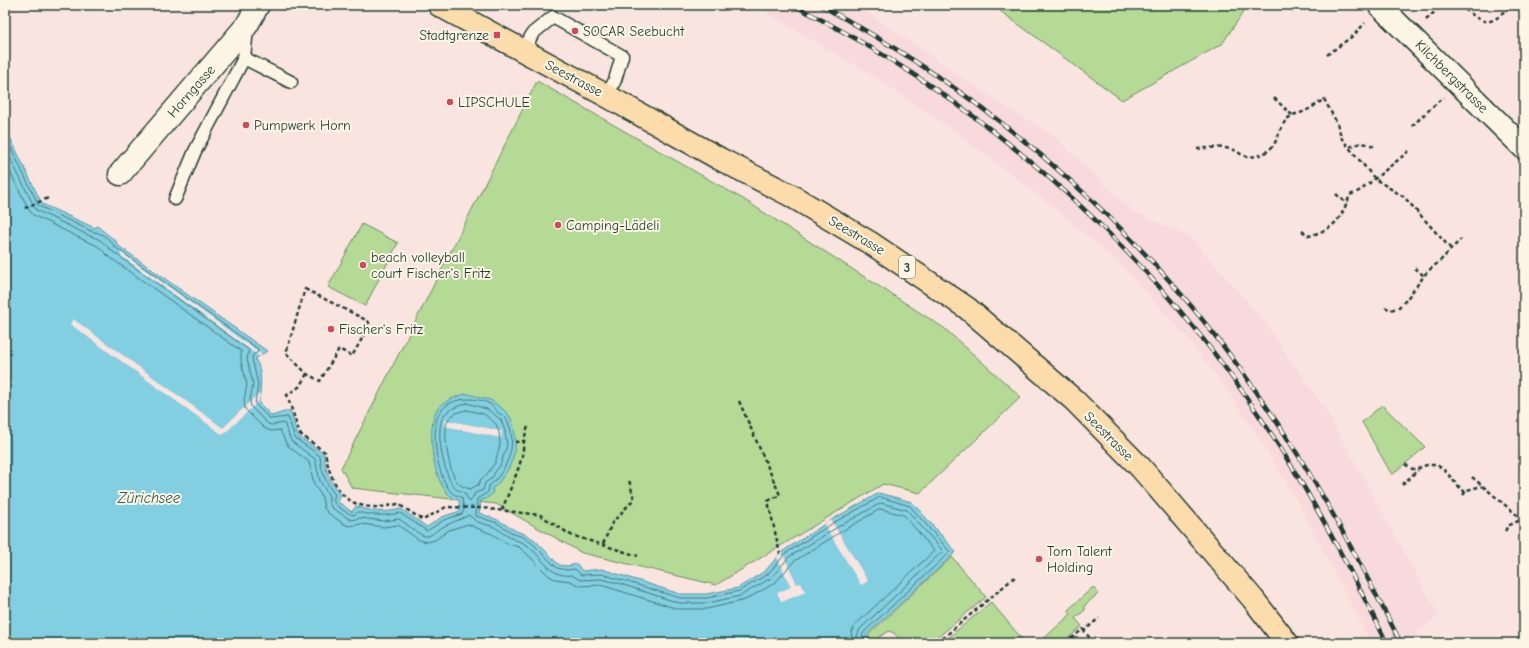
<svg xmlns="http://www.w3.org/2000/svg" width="1529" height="648" viewBox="0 0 1529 648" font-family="'Comic Neue',sans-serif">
<rect width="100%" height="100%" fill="#fae4e0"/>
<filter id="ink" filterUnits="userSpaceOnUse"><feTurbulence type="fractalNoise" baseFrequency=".025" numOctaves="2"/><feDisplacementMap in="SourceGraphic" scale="8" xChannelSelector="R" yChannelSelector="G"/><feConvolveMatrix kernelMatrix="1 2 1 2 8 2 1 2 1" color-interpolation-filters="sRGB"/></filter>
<g filter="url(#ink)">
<path fill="#f8d9dc" d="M754,5H856L996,101L1054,136L1132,211L1191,238L1260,316L1327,412L1439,616L1417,632L1422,643H1371L1299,504L1263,444L1225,387L1187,337L1120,263L1041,197L950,128L878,79Z"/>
<g fill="#b4da95" stroke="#6a8c64">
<path d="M992,5H1248L1222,44L1122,100Z"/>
<path d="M537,81L743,199L944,328L1021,397L920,493L883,484L716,585L582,553L496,504L352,488L341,468Z"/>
<path d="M362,224L398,243L365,306L328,287Z"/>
<path d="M1382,405L1425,447L1392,475L1362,422Z"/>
<path d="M952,557L986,597L931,643H903L894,633L889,631L873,641L868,635Z"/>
<path d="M1093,587L1099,593L1085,605V610L1075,618L1082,626L1063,643H1039L1071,614L1068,610Z"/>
<path d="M991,602L1022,639L1018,643H942Z"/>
</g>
<path fill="#82cfe1" stroke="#5a959c" d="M5,127L42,204L95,228L97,226L117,242L116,244L267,351L255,359C264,372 260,388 259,403L272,416L290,410L298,436L324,454C325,471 330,483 341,495L337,501L352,512L356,506C371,512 385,513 401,509L427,527L442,517L460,511L459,500C433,496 426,431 436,411C440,403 458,395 467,394C471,394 477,397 481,398C484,399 488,399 490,400C493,401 508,413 509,415C519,433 517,459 504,475C499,481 500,484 492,488L493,493L486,499L481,500L479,513L498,520L516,531L525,534L535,540L559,565L567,566L577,564L582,571L602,569L680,594H706L738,588L765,571L783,551L831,520L879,493L912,502L956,552L866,635L873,643H5Z"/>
<g fill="#fae4e0">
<path d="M122,253L261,354L260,357L120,255Z"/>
<path d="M73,319L223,428L258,394H260L259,401L223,435L70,324Z"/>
<path d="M445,420L502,431L501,438L444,426Z"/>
<path d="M831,520L868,581L861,585L824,524Z"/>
<path d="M782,552L797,584L801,583L805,592L782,602L777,593L791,587L777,557Z"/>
</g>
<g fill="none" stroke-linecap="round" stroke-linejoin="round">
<g stroke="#477779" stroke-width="1">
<path d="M5,136L39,206L93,232C102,232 110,240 115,247L258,349V352L253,355L252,359L258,384L255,404L270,419L288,417L295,438L320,456C321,472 326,483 335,495C334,497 333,500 334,502C335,506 350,515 354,515L358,512C373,516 385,516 400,513L427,531L444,520L462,514L464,510L462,498C459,495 455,496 452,493C440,481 435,452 435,436C436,428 435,419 440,412C450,397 475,396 490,404C493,406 495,410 498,413C501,415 504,415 506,418C519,441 508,471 489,486L488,492L477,499L476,516L497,523L514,534L523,537L532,543L557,568L567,570L575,569L581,575L602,574L680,598H707L739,591L768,574L786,553L833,523L880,497L910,506L950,552L864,632L862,636L867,643"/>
<path d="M5,148L36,210L90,236C102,239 104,244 112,251L249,350L247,359L253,384L250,400L251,407L268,424L272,425L284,423L291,441L315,459L320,481L329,496V503L332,508L351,520L360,518L384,521L399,519C406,523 418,535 425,536C431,537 434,532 439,529C449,523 460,520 469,515C479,526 484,522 496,528C501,531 506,536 511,538C517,541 523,542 528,546C544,558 549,578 572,575L580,580L601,579L618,583L679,603H708L740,596L771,578L789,557L836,528L881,503L907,510L943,551L860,629L857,636L861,643"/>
<path d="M5,162L29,210L33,215L88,242C99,245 100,249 108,256L241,351V361L247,385L244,400L245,409L264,428L271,431L280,430L287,445L309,462L314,484L322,497L324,508L328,513L344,524L349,526L361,524L384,527L398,525L419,540L427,542L435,540L449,530L468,524L474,527L492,534L508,544L519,547L525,552L549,576L555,579L570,581L580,586L601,585L678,609H707L745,600L775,583L793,562L839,533L880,509L904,515L934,551L855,625L851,633L853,643"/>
<path d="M467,403L487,409L501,420L505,431L507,445L505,452L500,466L495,472L492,478L485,483L483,490L475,493L470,502C467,499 467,495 463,492C460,490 457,491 455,488C444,477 433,426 445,414C451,408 459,406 467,403Z"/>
<path d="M467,410L484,414L496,424L499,432L500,445L495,463L487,474L481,479L478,485L470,489C467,488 461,486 459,484C449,476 442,431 448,420C452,414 460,411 467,410Z"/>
</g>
<defs>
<g id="lane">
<path d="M247,29L244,58L291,82"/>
<path d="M523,51L533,33L553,17L622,56L615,80L607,96"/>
<path d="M175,199L195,151L244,58"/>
</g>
<g id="street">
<path d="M1379,5L1524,148"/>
<path d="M120,174L247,25L258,5"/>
</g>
<path id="primary" d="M439,5L607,96L720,159L790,195L872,244L967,308L1074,400L1141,468L1253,599L1287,643"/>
</defs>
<use href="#lane" stroke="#1f3d34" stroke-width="15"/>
<use href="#street" stroke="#1f3d34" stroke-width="25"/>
<use href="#primary" stroke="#1f3d34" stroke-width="25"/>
<g stroke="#1f3d34" stroke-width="2.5" stroke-dasharray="4 3" stroke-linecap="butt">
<path d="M1459,5C1483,22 1488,31 1510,5"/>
<path d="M1426,20L1442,5"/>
<path d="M1327,55L1354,35L1365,23"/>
<path d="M1274,98L1292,115"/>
<path d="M1412,126L1443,97"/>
<path d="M1350,147C1358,143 1365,142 1373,146L1376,145"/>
<path d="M1197,149C1208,148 1222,146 1234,150C1239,152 1244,158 1250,157C1284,153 1273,128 1291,116C1294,114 1297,114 1300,113C1309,110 1317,104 1324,99L1337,123L1342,139L1375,179L1404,197L1451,249"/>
<path d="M1336,194L1347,204"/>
<path d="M25,208L48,198"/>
<path d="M1302,231L1309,236C1336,228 1340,220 1350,195L1361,190L1409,151"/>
<path d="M1415,268L1424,276"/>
<path d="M305,289L368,321L370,325L352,356L339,349L320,381L307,374L286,353Z"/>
<path d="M1385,307L1391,310L1399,307L1406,300L1427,272L1440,261L1461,239"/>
<path d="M307,374L299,387L287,395L300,434L325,452C330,480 341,506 373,507C381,508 391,505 398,504L423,520L446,507L481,508L540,515L571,535L638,556"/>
<path d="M739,401L780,495L768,501L780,554"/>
<path d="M515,442L524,441"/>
<path d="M1405,464C1416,473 1416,468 1427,465C1430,465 1434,465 1437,465C1451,474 1453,483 1465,492"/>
<path d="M1472,477L1524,521"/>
<path d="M1402,485L1418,470"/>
<path d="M1463,495L1467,490L1482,486"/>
<path d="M502,510C508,494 516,477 521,460C524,449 523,438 528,427"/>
<path d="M1505,531L1508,526L1522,519"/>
<path d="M603,544L612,523L634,499L629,480"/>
<path d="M937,643L1016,576"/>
<path d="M1066,643L1083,629L1084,631"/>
<path d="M1094,643L1084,631L1099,618"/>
</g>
<use href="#lane" stroke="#fcf5e5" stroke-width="12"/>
<use href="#street" stroke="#fcf5e5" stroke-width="22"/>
<use href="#primary" stroke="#fcdcab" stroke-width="22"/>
<defs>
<g id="rail">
<path d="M793,5C979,98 1141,241 1258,414C1307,486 1348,565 1387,643"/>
<path d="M820,5C999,101 1155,239 1268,409C1319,483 1360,563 1401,643"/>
</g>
</defs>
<use href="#rail" stroke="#1f3d34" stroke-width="4.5"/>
<use href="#rail" stroke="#fcf5e5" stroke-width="3" stroke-dasharray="9" stroke-linecap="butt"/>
</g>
</g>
<g fill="#d1495b" stroke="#fcf5e5" stroke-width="1.5">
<circle cx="575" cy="31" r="4"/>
<rect x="493" y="31" width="8" height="8" rx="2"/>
<circle cx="450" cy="102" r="4"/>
<circle cx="246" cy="125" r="4"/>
<circle cx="558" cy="225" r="4"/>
<circle cx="363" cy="265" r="4"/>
<circle cx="331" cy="329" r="4"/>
<circle cx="1039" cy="559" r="4"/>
</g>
<g text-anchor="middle" stroke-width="4" stroke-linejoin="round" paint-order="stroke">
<rect fill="#fcf5e5" stroke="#617469" stroke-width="1" x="899" y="256" width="16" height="22" rx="3"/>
<g font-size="13" font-weight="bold" fill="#1f3d34">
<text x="907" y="272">3</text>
</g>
<g font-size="14" fill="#1f3d34" stroke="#fcf5e5" text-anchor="start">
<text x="583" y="36">SOCAR Seebucht</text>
<text x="489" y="40" text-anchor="end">Stadtgrenze</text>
<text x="458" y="107">LIPSCHULE</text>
<text x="254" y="130">Pumpwerk Horn</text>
<text x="566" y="230">Camping-Lädeli</text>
<text x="371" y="262">beach volleyball<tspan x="371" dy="16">court Fischer's Fritz</tspan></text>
<text x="339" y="334">Fischer's Fritz</text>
<text x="1047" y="556">Tom Talent<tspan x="1047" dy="16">Holding</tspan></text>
</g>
<g font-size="14" fill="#1f3d34" stroke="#fcf5e5">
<text transform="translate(1452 76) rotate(45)" y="5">Kilchbergstrasse</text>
<text transform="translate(574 78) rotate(28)" y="5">Seestrasse</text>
<text transform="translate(191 91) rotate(-49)" y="5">Horngasse</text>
<text transform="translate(857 235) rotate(31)" y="5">Seestrasse</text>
<text transform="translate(1109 436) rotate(45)" y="5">Seestrasse</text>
</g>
<g font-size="15" font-style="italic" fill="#335a57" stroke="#fcf5e5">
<text x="149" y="503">Zürichsee</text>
</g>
</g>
<rect width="1529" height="648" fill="none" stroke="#fcf5e5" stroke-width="20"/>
<rect x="10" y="10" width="1509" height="628" fill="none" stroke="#1f3d34" stroke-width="1.5" filter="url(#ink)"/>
</svg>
